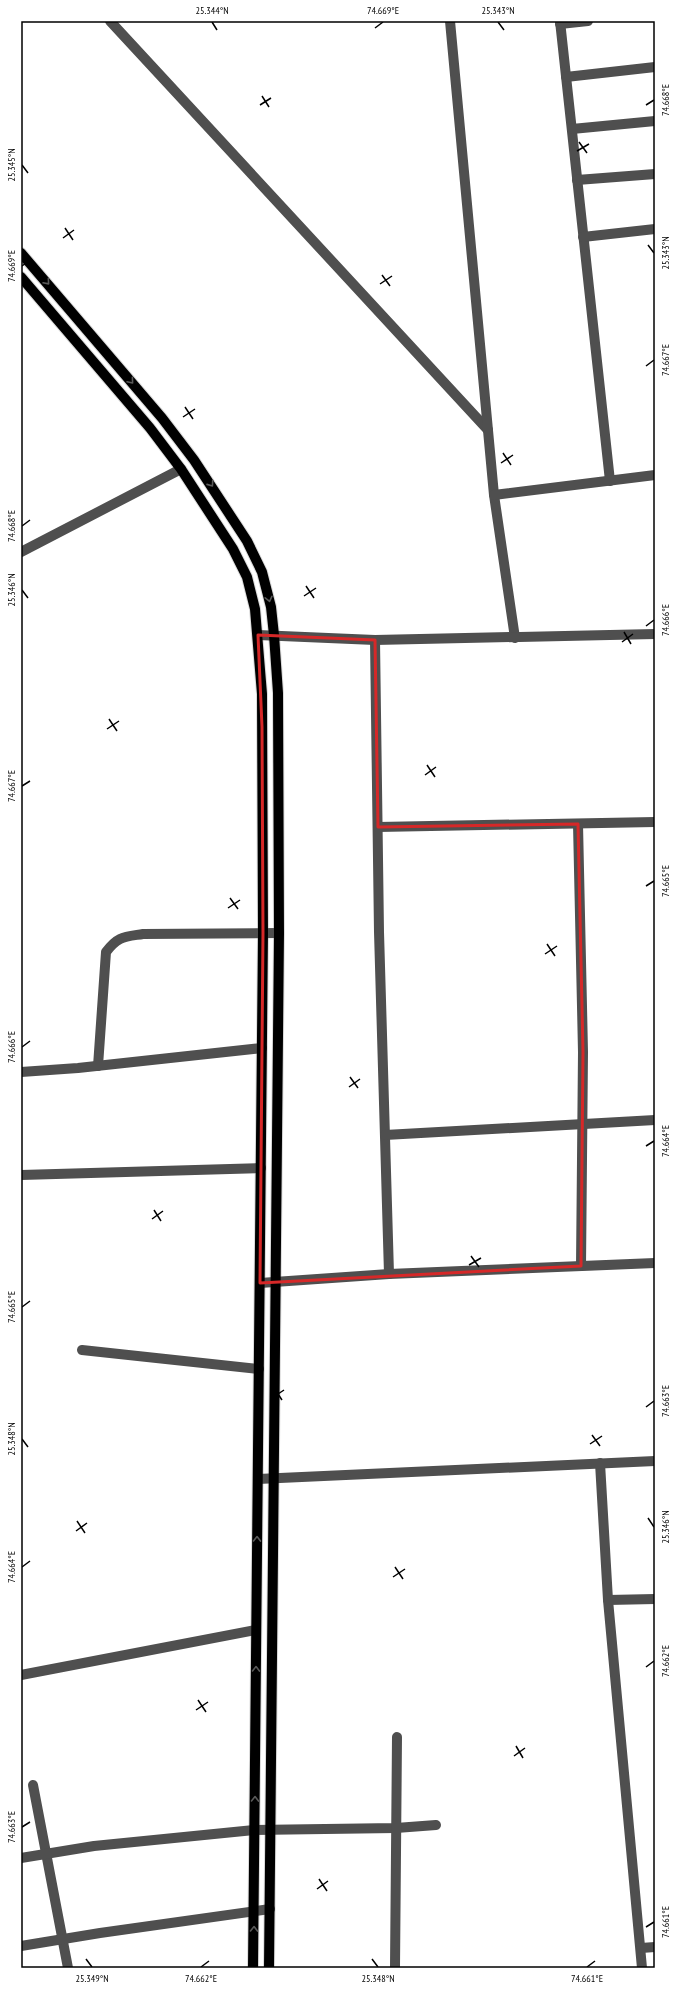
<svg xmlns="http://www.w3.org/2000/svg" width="676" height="1989" viewBox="0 0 676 1989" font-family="'PT Sans Narrow',sans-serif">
<rect width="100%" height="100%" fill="#fff"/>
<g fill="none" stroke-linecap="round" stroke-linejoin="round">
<defs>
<g id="major">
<path d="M21,253L162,418L194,460L247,541L262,572L271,607L274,635L278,693L279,933L269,1968"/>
<path d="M21,277L150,428L181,469L233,549L247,577L255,609L262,694L263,933L253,1968"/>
</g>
</defs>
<use href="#major" stroke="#dbdbdb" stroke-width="12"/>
<g stroke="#4f4f4f" stroke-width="10">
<path d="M110,21L488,430"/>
<path d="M450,21L494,495L515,638"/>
<path d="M560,21L610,481"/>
<path d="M560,24L588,21"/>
<path d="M566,77L655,67"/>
<path d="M572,129L655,121"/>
<path d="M577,180L655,174"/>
<path d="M583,237L655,229"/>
<path d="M494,495L655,475"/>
<path d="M21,552L181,469"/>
<path d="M258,635L375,640L655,634"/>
<path d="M375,640L379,932L389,1274"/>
<path d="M578,824L583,1052L581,1266"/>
<path d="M378,827L655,822"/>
<path d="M98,1066L106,952C118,936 124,937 143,934L279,933"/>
<path d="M21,1072L78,1068L262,1048"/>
<path d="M385,1135L655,1120"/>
<path d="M21,1175L261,1168"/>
<path d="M260,1283L389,1274L655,1263"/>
<path d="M82,1350L259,1369"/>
<path d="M600,1463L608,1600L642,1968"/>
<path d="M258,1479L655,1461"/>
<path d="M608,1600L655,1599"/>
<path d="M21,1675L256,1630"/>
<path d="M33,1785L68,1968"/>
<path d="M21,1858L94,1846L254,1830L396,1828L436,1825"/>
<path d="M21,1946L100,1933L270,1909"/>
<path d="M641,1948L655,1947"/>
<path d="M395,1968L397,1737"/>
</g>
<use href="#major" stroke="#000" stroke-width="10"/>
</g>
<defs><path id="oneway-chevron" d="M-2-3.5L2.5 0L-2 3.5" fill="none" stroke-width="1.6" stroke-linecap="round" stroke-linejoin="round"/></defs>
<g stroke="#595959">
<use href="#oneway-chevron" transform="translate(47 282) rotate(49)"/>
<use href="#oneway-chevron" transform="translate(131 381) rotate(50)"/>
<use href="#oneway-chevron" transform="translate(211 484) rotate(55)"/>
<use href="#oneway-chevron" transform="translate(269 599) rotate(77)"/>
<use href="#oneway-chevron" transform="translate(257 1539) rotate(-89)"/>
<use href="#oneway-chevron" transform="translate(256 1669) rotate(-89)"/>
<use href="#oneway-chevron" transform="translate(255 1799) rotate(-89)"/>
<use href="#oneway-chevron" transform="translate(254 1929) rotate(-89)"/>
</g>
<path fill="none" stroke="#d62828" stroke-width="3" stroke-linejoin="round" d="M258,635L375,640L378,827L578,824L583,1052L581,1266L260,1283L263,933L262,727Z"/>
<path fill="none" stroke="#000" stroke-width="1.5" d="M212,22L217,30M498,22L504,30M375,28L383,22M262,96L269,107M260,105L271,98M646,105L654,100M579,142L587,153M577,151L589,144M22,165L28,173M65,228L73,240M63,238L74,230M648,245L654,253M22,266L30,260M382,275L390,286M380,284L392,276M646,366L654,360M185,407L193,419M183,417L195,409M503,453L511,465M501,463L513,455M22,526L30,520M306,586L314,598M22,590L28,598M304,596L316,588M646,626L654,620M624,632L631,644M622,642L633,634M109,719L117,731M107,729L119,721M427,765L435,777M425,775L436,767M22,786L30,781M646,886L654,881M230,898L238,909M228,908L240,900M547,944L555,956M545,954L557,946M22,1047L30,1041M350,1077L358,1088M349,1087L360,1079M646,1146L654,1141M154,1210L161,1221M152,1219L163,1211M471,1256L479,1267M469,1265L481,1258M22,1307L30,1301M274,1388L282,1400M272,1398L284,1390M646,1407L654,1401M592,1435L600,1446M22,1439L28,1447M590,1444L602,1436M648,1518L654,1527M77,1521L85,1533M76,1531L87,1523M22,1567L30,1561M395,1567L403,1579M393,1577L405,1569M646,1667L654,1661M198,1700L206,1712M196,1710L208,1702M516,1746L523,1758M514,1756L525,1748M22,1827L30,1822M319,1879L327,1891M317,1889L328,1881M646,1927L654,1922M86,1959L92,1967M372,1959L378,1967M201,1967L209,1961M587,1967L595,1961"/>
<rect width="676" height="1989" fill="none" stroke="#ffffff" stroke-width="44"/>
<rect x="22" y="22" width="632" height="1945" fill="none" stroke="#000" stroke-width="1.5"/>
<g font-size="10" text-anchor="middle" fill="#000">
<text x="212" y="14">25.344°N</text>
<text x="383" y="14">74.669°E</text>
<text x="498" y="14">25.343°N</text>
<text transform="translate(665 100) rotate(-90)" y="4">74.668°E</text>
<text transform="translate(11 165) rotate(-90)" y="4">25.345°N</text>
<text transform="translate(665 253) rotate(-90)" y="4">25.343°N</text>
<text transform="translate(11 266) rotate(-90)" y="4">74.669°E</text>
<text transform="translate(665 360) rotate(-90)" y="4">74.667°E</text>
<text transform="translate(11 526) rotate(-90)" y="4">74.668°E</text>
<text transform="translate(11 590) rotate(-90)" y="4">25.346°N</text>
<text transform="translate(665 620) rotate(-90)" y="4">74.666°E</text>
<text transform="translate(11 786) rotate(-90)" y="4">74.667°E</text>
<text transform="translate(665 881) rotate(-90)" y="4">74.665°E</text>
<text transform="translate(11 1047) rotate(-90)" y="4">74.666°E</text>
<text transform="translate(665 1141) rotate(-90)" y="4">74.664°E</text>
<text transform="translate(11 1307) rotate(-90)" y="4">74.665°E</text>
<text transform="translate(665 1401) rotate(-90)" y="4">74.663°E</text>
<text transform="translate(11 1439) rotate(-90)" y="4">25.348°N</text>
<text transform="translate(665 1527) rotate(-90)" y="4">25.346°N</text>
<text transform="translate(11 1567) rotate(-90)" y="4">74.664°E</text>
<text transform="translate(665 1661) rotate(-90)" y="4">74.662°E</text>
<text transform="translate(11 1827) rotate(-90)" y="4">74.663°E</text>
<text transform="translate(665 1922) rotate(-90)" y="4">74.661°E</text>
<text x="92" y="1982">25.349°N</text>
<text x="201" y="1982">74.662°E</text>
<text x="378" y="1982">25.348°N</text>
<text x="587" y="1982">74.661°E</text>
</g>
</svg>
